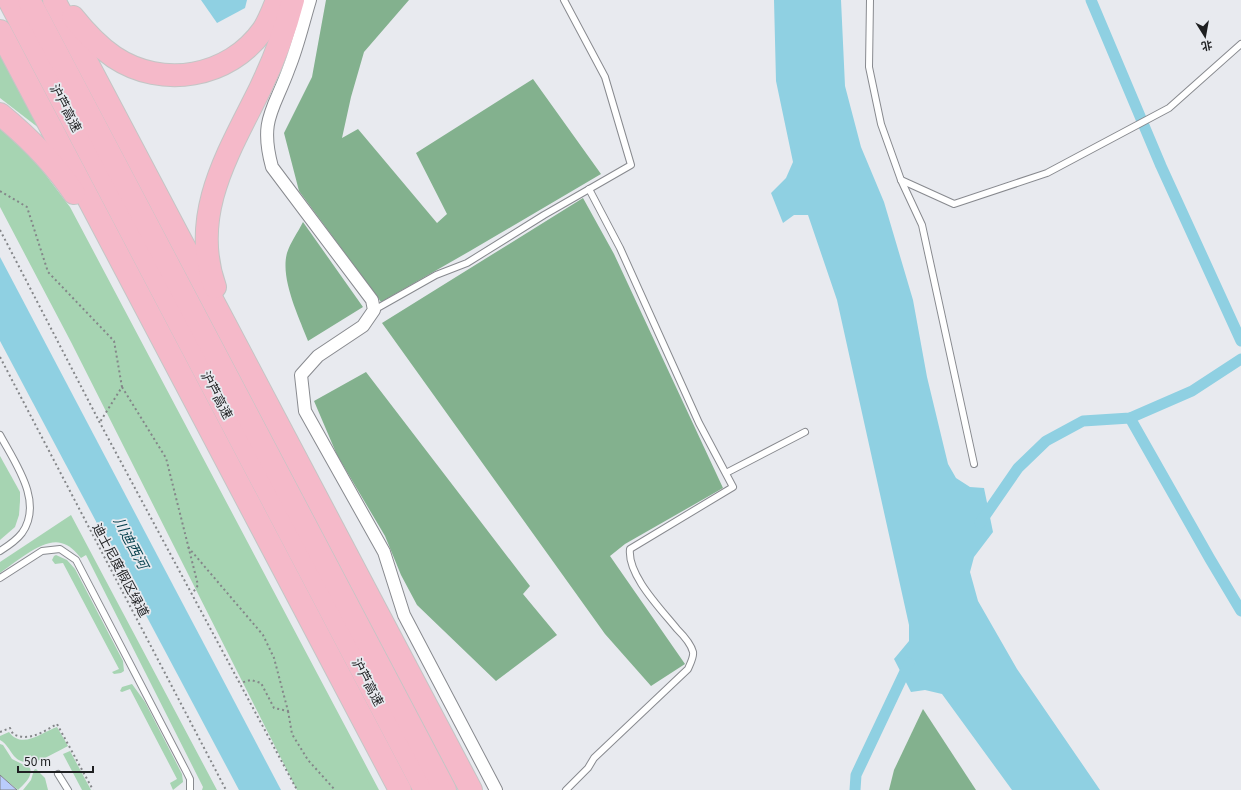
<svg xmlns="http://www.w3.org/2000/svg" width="1241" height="790" viewBox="0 0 1241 790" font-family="Georgia,'Noto Sans SC',serif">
<rect width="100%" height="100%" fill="#e8eaef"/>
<g fill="#a6d4b2">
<path d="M0,55L44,132L0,98Z"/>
<path d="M0,129L24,146L70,207L379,790H297L71,342L0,207Z"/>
<path d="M0,456L20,492V501L19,515L15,527L0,540Z"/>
<path d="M71,515L217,790H202L203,787L86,555L81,558C75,551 70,545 61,543C43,538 15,563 0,573V562Z"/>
<path d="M56,555L67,560L75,569L123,661L124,671L121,673L114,674L112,672L119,669L63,563L55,564L52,560L54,556Z"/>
<path d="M132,684L145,702L182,774L183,782L173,790L170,783L177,779L130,689L122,692L120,691L122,687Z"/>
<path d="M57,727L68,746C53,753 28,772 14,756C9,750 7,744 0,740V736L9,732C22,750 42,732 57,727Z"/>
<path d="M0,744L3,745L12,759L30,768C33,777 24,784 18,790L0,775Z"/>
<path d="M70,751L91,790H82L63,754Z"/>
<path d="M36,769L45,778L48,790H23L31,780L34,770Z"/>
</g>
<g fill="#83b18e">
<path d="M326,0H409L364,52L351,97L342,138L358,129L437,223L447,214L416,153L533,79L601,174L470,251L381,302L299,191L284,133L312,77Z"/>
<path d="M583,198L614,254L723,488L625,544L610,556L685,664L651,686L605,634L382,323Z"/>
<path d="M303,222L363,307L308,341C299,317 280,279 287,253C290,243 298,232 303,222Z"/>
<path d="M366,372L530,586L523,594L557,635L496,681L417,605L401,575L385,536L337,455L314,401Z"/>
<path d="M923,709L976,790H889L894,770Z"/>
</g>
<g fill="#8fd0e2">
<path d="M201,0H247L245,8L217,23Z"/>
<path d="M774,0H841L845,86L861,147L884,202L913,300L927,377L948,464L956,478L970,487L984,488L993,532L974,557L970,572L978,601L1017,669L1100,790H1012L942,694L925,690L911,692L894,659L909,641V625L837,300L808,215H794L783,223L771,193L786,178L793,162L776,81Z"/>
<path d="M0,257L281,790H239L0,341Z"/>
</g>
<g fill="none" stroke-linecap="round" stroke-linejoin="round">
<g stroke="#8fd0e2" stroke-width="11">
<path d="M1091,0L1161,166L1241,341"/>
<path d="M1130,418L1210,559L1241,611"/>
<path d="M980,523L1018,468L1046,441L1083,421L1130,418L1192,391L1241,359"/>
<path d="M855,790L856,775L909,663"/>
</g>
</g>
<path fill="#b9ccfc" stroke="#828489" d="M0,775L17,790H0Z"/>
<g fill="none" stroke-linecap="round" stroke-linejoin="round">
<defs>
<g id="lane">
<path d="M870,0L869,67L881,124L901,180L922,225L974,464"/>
<path d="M901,180L954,204L1047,173L1169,108L1241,44"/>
<path d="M374,310L436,275L467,263L544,215L631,165L605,77L564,0"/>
<path d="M0,435C15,463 44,502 22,533C16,541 8,546 0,551"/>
<path d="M726,473L805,432"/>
<path d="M0,578L42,551L60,549L76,560L186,771L190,779V790"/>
<path d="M58,774L68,790"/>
<path d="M566,790L588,768L594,758L688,669C690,664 694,657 693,652C691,644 683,635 677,629C661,609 627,575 630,549L733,487L699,423L620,248L589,189"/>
</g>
<path id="street" d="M310,0C303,23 298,46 289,68C274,110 259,119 272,167L372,300L374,310L363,326L318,356L301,375L305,411L384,552L404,615L496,790"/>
<g id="highway">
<path d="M9,0L425,790"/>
<path d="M29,0L445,790"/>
<path d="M54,0L471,790"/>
<path d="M73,17C85,32 98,46 114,57C162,89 229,78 263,30C269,21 273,10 277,0"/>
<path d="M0,31L400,790"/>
<path d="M0,114C28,137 54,163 74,193"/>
<path d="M215,287C189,214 229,152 260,89C274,60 285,31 293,0"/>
</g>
</defs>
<use href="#lane" stroke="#888a8f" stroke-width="8"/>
<use href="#street" stroke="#888a8f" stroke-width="14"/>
<use href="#highway" stroke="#c4c5c5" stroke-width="24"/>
<g stroke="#848689" stroke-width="2" stroke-dasharray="2 3" stroke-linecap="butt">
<path d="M0,191L27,207L48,272L114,341L122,387L100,422"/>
<path d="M0,230L100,423L297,790"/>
<path d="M0,357L226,790"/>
<path d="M122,387L166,458L198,585L192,594"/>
<path d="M188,547L263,635L274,658L288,711L274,708L261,683L251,680L240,683"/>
<path d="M288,711L292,734L308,760L335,790"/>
<path d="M0,732L10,728L13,734C29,742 43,732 57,724L93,790"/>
</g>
<use href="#lane" stroke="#fff" stroke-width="6"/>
<use href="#street" stroke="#fff" stroke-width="12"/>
<use href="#highway" stroke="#f5b9c9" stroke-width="22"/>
</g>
<g text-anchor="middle" stroke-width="3.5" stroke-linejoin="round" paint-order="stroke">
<g font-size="13" fill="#1e1f21" stroke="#e8eaef">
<text transform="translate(66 108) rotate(62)" y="5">沪芦高速</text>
<text transform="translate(217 395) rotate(62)" y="5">沪芦高速</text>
<text transform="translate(121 570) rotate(62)" y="5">迪士尼度假区绿道</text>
<text transform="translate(368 682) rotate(62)" y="5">沪芦高速</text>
</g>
<g font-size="14" font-style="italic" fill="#003d4a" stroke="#e8eaef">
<text transform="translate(131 543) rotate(62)" y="5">川迪西河</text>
</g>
</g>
<g transform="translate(1205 36) rotate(169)" stroke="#e8eaef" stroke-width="3" paint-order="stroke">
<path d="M0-3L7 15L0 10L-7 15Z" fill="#1e1f21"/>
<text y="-6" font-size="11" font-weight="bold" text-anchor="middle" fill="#1e1f21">北</text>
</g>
<path d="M18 766v6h75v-6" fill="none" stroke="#1e1f21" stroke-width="2"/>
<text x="24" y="766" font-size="12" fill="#1e1f21" stroke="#e8eaef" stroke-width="3" paint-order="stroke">50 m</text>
</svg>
